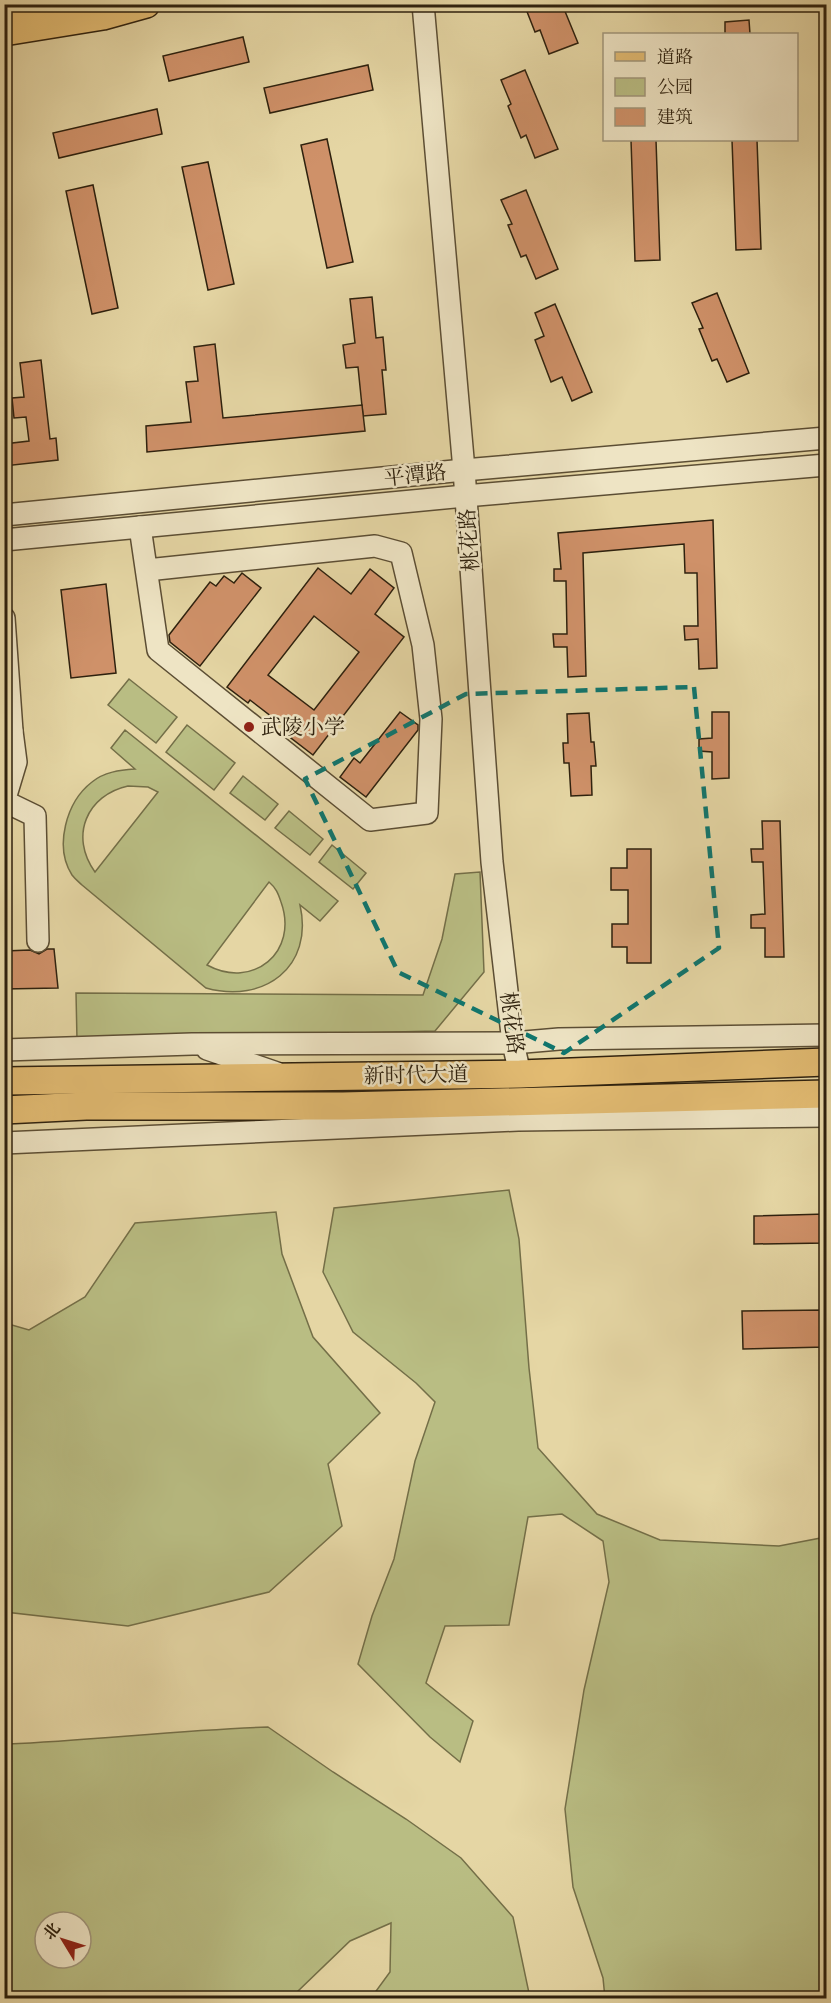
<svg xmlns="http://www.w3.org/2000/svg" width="831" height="2003" viewBox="0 0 831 2003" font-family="'Gentium Book Plus','Noto Serif SC',serif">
<rect width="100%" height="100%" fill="#e5d6a4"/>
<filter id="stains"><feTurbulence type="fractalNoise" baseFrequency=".00333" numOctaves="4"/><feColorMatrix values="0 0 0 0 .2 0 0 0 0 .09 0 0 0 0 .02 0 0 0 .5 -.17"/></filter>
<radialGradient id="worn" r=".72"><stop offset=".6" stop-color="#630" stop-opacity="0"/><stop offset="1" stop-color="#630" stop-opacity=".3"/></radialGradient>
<g fill="#b9bd83" stroke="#746f48" stroke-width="1.5" fill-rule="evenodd">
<path d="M129,679L177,717L156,743L108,705Z"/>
<path d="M187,725L235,763L214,790L166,752Z"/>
<path d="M125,730L338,901L320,921L300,905C314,967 264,1004 206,988L82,885C79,882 75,879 72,875C54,847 66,802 92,782C104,772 120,770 135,769L111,748ZM128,786L148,787L158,792L95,872C69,836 87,795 128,786ZM269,882C276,888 278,893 281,902C299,952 253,990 207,965Z"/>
<path d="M243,776L278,804L265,820L230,793Z"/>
<path d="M289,811L323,839L310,855L275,828Z"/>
<path d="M332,845L366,873L353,889L319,862Z"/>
<path d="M480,872L484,972L435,1031L77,1040L76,993L423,995L442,939L455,874Z"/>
<path d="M509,1190L519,1239L529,1368L538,1448L597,1514L660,1540L779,1546L826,1537V1998H605L603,1978L573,1887L565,1809L584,1690L609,1582L603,1541L562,1514L528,1517L509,1625L445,1626L426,1683L473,1721L460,1762L430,1737L358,1664L372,1616L394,1559L415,1461L435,1402L416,1383L353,1332L323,1272L334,1208Z"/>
<path d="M276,1212L282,1254L313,1337L380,1413L328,1464L342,1526L269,1592L128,1626L5,1612V1323L29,1330L85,1297L135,1223Z"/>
<path d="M268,1727L333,1772L406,1819L461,1858L513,1917L529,1993L494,1998H371L390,1972L391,1923L350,1941L296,1993L293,1998H5L4,1748L8,1744C95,1740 181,1730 268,1727ZM45,1922H81V1958H45Z"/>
</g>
<g fill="#cf9169" stroke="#2e210e" stroke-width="1.5" fill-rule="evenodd">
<path d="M524,4H562L578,43L549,54L540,30L535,32Z"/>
<path d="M749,20L750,34H725V22Z"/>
<path d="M243,37L249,62L169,81L163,56Z"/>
<path d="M368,65L373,90L270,113L264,88Z"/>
<path d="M525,70L558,149L535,158L526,135L521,138L508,106L511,104L501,80Z"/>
<path d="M157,109L162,134L59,158L53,133Z"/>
<path d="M327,139L353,262L327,268L301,145Z"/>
<path d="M631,140H656L660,260L635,261Z"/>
<path d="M732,140H757L761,249L736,250Z"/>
<path d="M208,162L234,284L208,290L182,167Z"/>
<path d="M93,185L118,308L92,314L66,191Z"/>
<path d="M526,190L558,269L536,279L526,255L521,257L508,225L512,224L501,200Z"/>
<path d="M717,293L749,373L727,382L717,359L712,361L699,329L703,328L692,303Z"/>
<path d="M372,297L376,338L383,337L386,370H382L386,414L363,416L358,367L346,368L343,345L355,343L350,299Z"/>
<path d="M555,304L592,392L572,401L562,377L551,382L535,340L544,336L535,313Z"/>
<path d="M215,344L223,418L362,405L365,431L147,452L146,426L191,422L186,382L198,381L194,347Z"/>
<path d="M41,360L50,439L56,438L58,460L4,466V444L29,441L26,417L14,418L12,398L24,397L20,363Z"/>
<path d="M713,520L717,668L699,669L698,639L685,640L684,626H698L697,573H685L684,544L583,553L586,676L568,677L567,647H554L553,634H567L566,581H554V569H561L558,533Z"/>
<path d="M318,568L351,594L370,569L394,588L375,614L404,637L313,755L291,738L294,734L250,700L248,703L227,687ZM314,616L359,652L314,710L268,675Z"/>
<path d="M242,573L261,588L200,666L170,642L169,635L210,582L216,586L224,576L234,583Z"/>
<path d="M106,584L116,673L71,678L61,590Z"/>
<path d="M400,712L418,725V730L366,797L340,777L354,758L360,763Z"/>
<path d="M712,712H729V778L712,779V752L699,751V739L712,738Z"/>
<path d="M589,713L591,742H594L596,766H591L592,795L571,796L569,763H564L563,743H568L567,714Z"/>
<path d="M762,821H780L784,957H765V928H751V915L765,914L763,862H752L751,849H763Z"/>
<path d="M627,849H651V963H627V947H612V924H628V890H611V868H627Z"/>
<path d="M47,949H54L58,988L4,989V951L30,950L39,954Z"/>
<path d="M826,1214V1243L754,1244V1216Z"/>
<path d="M826,1310V1347L743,1349L742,1311Z"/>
</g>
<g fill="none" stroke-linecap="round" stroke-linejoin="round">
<defs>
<g id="minor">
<path d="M423,4L464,470L492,862L513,1043L520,1074"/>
<path d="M4,515L464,470L826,438"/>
<path d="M140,527L158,650L370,820L427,813L431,719L423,645L401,553L375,546L147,570"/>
<path d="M4,540L465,496L826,465"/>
<path d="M4,618L12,731"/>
<path d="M4,795L7,792L16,762L12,731L5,719"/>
<path d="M4,801L35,816L38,941"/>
<path d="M207,1049L277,1073"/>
<path d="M4,1050L192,1044L513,1043L559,1039L826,1035"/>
<path d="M4,1143L518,1120L826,1116"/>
</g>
<g id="major">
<path d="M4,9L35,4"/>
<path d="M4,32L103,16L146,4"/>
<path d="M4,1081L520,1074L826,1062"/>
<path d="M4,1110L86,1106H343L826,1094"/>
</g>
</defs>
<use href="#minor" stroke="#5c4e34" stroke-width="24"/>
<use href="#major" stroke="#2e210e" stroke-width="30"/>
<use href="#minor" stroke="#eee4c4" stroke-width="21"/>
<use href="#major" stroke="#e2bb72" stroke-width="27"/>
</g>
<path fill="none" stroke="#0f766e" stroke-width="4.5" stroke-dasharray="12 8" stroke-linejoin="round" d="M694,687L719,948L564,1053L398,972L305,779L466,694Z"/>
<circle fill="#8f2418" stroke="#eee4c4" stroke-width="2" cx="249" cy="727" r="6"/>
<g text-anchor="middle" stroke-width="5" stroke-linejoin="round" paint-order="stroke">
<g font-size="21" fill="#2e210e" stroke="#eee4c4">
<text transform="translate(415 475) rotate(-6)" y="7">平潭路</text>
<text transform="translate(469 540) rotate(-94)" y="7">桃花路</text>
<text transform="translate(512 1023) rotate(82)" y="7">桃花路</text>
<text transform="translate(416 1075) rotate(-1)" y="7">新时代大道</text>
</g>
<g font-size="21" fill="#2e210e" stroke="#eee4c4" text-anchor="start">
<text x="261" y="734">武陵小学</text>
</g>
</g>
<rect width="831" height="2003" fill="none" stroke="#e5d6a4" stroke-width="24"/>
<rect x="6" y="6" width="819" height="1991" fill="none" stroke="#2e210e" stroke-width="3"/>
<rect x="12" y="12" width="807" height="1979" fill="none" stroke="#2e210e" stroke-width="1.5"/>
<rect x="603" y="33" width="195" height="108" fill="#eee4c4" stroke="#a1967b" stroke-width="1.5"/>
<rect x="615" y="52" width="30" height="9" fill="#e2bb72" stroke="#a1967b" stroke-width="1.5"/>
<text x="657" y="63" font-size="18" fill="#2e210e">道路</text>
<rect x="615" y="78" width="30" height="18" fill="#b9bd83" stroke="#a1967b" stroke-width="1.5"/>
<text x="657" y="93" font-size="18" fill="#2e210e">公园</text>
<rect x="615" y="108" width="30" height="18" fill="#cf9169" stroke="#a1967b" stroke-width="1.5"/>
<text x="657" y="123" font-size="18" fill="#2e210e">建筑</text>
<g transform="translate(63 1940) rotate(308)"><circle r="28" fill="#eee4c4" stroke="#a1967b" stroke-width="1.5"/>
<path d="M0-4.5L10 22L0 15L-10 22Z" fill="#8f2418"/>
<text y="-9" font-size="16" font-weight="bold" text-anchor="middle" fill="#2e210e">北</text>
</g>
<rect width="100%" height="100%" filter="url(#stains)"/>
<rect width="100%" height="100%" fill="url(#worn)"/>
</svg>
